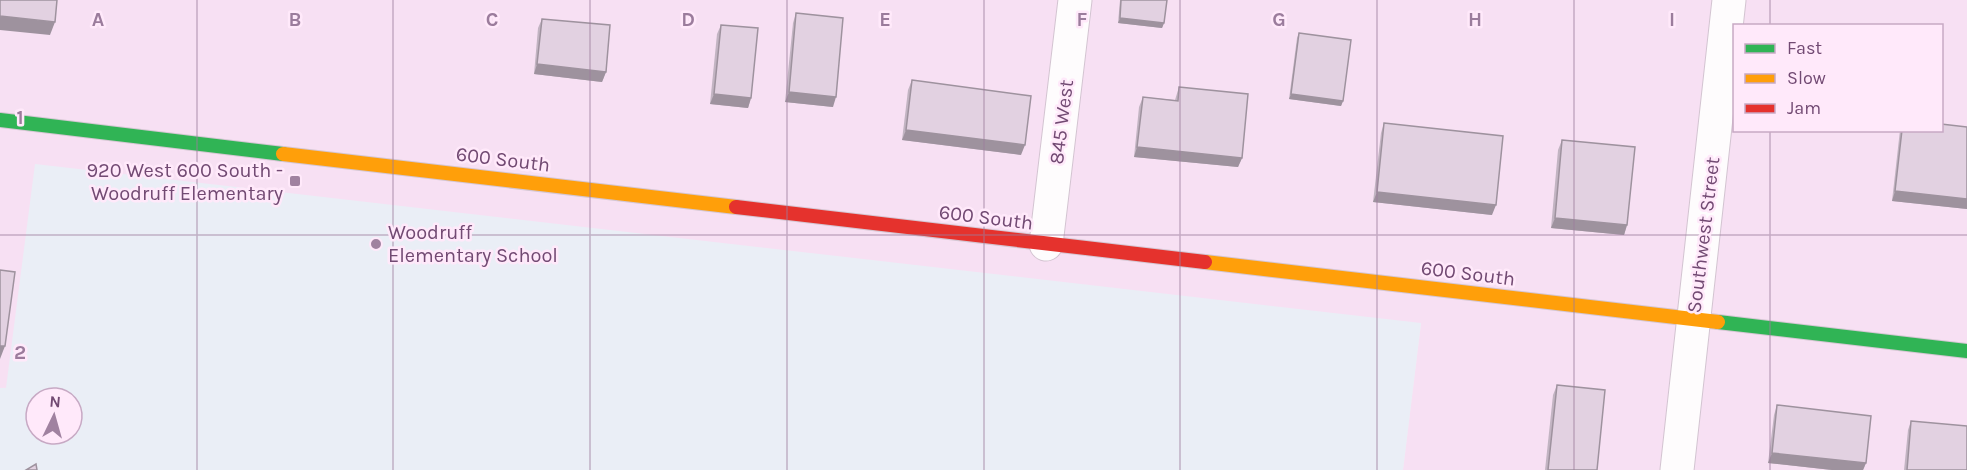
<svg xmlns="http://www.w3.org/2000/svg" width="1967" height="470" viewBox="0 0 1967 470" font-family="Karla,sans-serif">
<rect width="100%" height="100%" fill="#f6e9f3"/>
<path fill="#f7e0f3" fill-rule="evenodd" d="M0,0H1967V470H1403L1421,324L0,388ZM1734,26H1942V130H1734Z"/>
<path fill="#eaeef6" fill-rule="evenodd" d="M35,164L1421,323L1403,470H0V388H6ZM36,398H72V434H36Z"/>
<g fill="none" stroke-linecap="round" stroke-linejoin="round">
<defs>
<g id="street">
<path d="M1046,244L1075,0"/>
<path d="M1677,470L1729,0"/>
</g>
<g id="fast">
<path d="M0,120L283,154"/>
<path d="M1718,322L1967,351"/>
</g>
<g id="slow">
<path d="M283,154L736,207"/>
<path d="M1205,262L1718,322"/>
</g>
<path id="jam" d="M736,207L1205,262"/>
</defs>
<use href="#street" stroke="#d3c4d1" stroke-width="35"/>
<use href="#fast" stroke="#d4c6d2" stroke-width="16"/>
<use href="#slow" stroke="#d4c6d2" stroke-width="16"/>
<use href="#jam" stroke="#d4c6d2" stroke-width="16"/>
<use href="#street" stroke="#fefcfd" stroke-width="33"/>
<use href="#fast" stroke="#30b455" stroke-width="14"/>
<use href="#slow" stroke="#ff9f0a" stroke-width="14"/>
<use href="#jam" stroke="#e5322d" stroke-width="14"/>
</g>
<g fill="#c2b4c2">
<path d="M1120,0H1167L1164,23L1162,28L1118,23Z"/>
<path d="M796,13L833,107L785,102L793,23Z"/>
<path d="M542,19L606,72L602,82L534,74L538,28Z"/>
<path d="M721,25L751,98L748,108L710,104L717,34Z"/>
<path d="M1299,33L1343,101L1341,106L1289,99L1297,38Z"/>
<path d="M912,80L1021,155L902,140L908,90Z"/>
<path d="M1179,87L1242,158L1238,167L1134,157L1139,107L1143,97L1175,100Z"/>
<path d="M1384,123L1492,215L1373,202L1381,133Z"/>
<path d="M1967,127V209L1892,201L1900,130H1941Z"/>
<path d="M1562,140L1627,225L1624,235L1551,228L1558,150Z"/>
<path d="M1557,385L1597,470H1545L1553,395Z"/>
<path d="M1777,405L1866,463L1863,470H1832L1768,463L1774,415Z"/>
<path d="M1911,421L1967,470H1904L1908,430Z"/>
</g>
<g fill="#9e929e">
<path d="M0,16L55,22L50,35L0,30Z"/>
<path d="M1120,18L1164,23L1162,28L1118,23Z"/>
<path d="M537,64L606,72L602,82L534,74Z"/>
<path d="M789,92L836,97L833,107L785,102Z"/>
<path d="M714,94L751,98L748,108L710,104Z"/>
<path d="M1291,94L1343,101L1341,106L1289,99Z"/>
<path d="M906,130L1025,145L1021,155L902,140Z"/>
<path d="M1137,147L1242,158L1238,167L1134,157Z"/>
<path d="M1895,191L1967,199V209L1892,201Z"/>
<path d="M1377,192L1496,205L1492,215L1373,202Z"/>
<path d="M1555,218L1627,225L1624,235L1551,228Z"/>
<path d="M0,346H5L0,359Z"/>
<path d="M1772,453L1866,463L1863,470H1832L1768,463Z"/>
</g>
<g fill="#e2d1e1" stroke="#9e929e" stroke-width="1.5">
<path d="M0,0H57L55,22L0,16Z"/>
<path d="M1121,0H1167L1164,23L1120,18Z"/>
<path d="M796,13L843,18L836,97L789,92Z"/>
<path d="M542,19L610,25L606,72L537,64Z"/>
<path d="M721,25L758,28L751,98L714,94Z"/>
<path d="M1299,33L1351,40L1343,101L1291,94Z"/>
<path d="M912,80L1031,96L1025,145L906,130Z"/>
<path d="M1179,87L1248,94L1242,158L1137,147L1143,97L1178,101Z"/>
<path d="M1384,123L1503,136L1496,205L1377,192Z"/>
<path d="M1941,124L1967,127V199L1895,191L1902,130H1941Z"/>
<path d="M1562,140L1635,147L1627,225L1555,218Z"/>
<path d="M0,270L15,272L5,346H0Z"/>
<path d="M1557,385L1605,390L1597,470H1548Z"/>
<path d="M1777,405L1871,416L1866,463L1772,453Z"/>
<path d="M1911,421L1967,426V470H1907Z"/>
<path d="M36,464L37,470H26Z"/>
</g>
<path fill="none" stroke="#9b7c9c" stroke-width="1.5" stroke-opacity="0.55" d="M197,0V470M393,0V470M590,0V470M787,0V470M984,0V470M1180,0V470M1377,0V470M1574,0V470M1770,0V26M1770,130V470M0,235H1967"/>
<g fill="#a082a0" stroke="#ffe9fa" stroke-width="2">
<rect x="289" y="175" width="12" height="12" rx="3"/>
<circle cx="376" cy="244" r="6"/>
</g>
<g text-anchor="middle" stroke-width="5" stroke-linejoin="round" paint-order="stroke">
<g font-size="20" fill="#724a73" stroke="#ffe9fa">
<text transform="translate(1061 122) rotate(-83)" y="7">845 West</text>
<text transform="translate(503 159) rotate(7)" y="7">600 South</text>
<text transform="translate(986 217) rotate(7)" y="7">600 South</text>
<text transform="translate(1703 235) rotate(-83)" y="7">Southwest Street</text>
<text transform="translate(1468 273) rotate(7)" y="7">600 South</text>
</g>
<g font-size="20" fill="#724a73" stroke="#ffe9fa" text-anchor="end">
<text x="283" y="177">920 West 600 South -<tspan x="283" dy="23">Woodruff Elementary</tspan></text>
<text x="388" y="239" text-anchor="start">Woodruff<tspan x="388" dy="23">Elementary School</tspan></text>
</g>
</g>
<g font-size="20" text-anchor="middle" font-weight="bold" fill="#9b7c9c" stroke="#ffe9fa" stroke-width="5" stroke-linejoin="round" paint-order="stroke">
<text x="98" y="26">A</text>
<text x="295" y="26">B</text>
<text x="492" y="26">C</text>
<text x="688" y="26">D</text>
<text x="885" y="26">E</text>
<text x="1082" y="26">F</text>
<text x="1279" y="26">G</text>
<text x="1475" y="26">H</text>
<text x="1672" y="26">I</text>
<text x="20" y="124">1</text>
<text x="20" y="359">2</text>
</g>
<rect x="1733" y="24" width="210" height="108" fill="#ffe9fa" stroke="#c7a9c4" stroke-width="1.5"/>
<rect x="1745" y="44" width="30" height="9" fill="#30b455" stroke="#c7a9c4" stroke-width="1.5"/>
<text x="1787" y="54" font-size="18" fill="#724a73">Fast</text>
<rect x="1745" y="74" width="30" height="9" fill="#ff9f0a" stroke="#c7a9c4" stroke-width="1.5"/>
<text x="1787" y="84" font-size="18" fill="#724a73">Slow</text>
<rect x="1745" y="104" width="30" height="9" fill="#e5322d" stroke="#c7a9c4" stroke-width="1.5"/>
<text x="1787" y="114" font-size="18" fill="#724a73">Jam</text>
<g transform="translate(54 416) rotate(5)"><circle r="28" fill="#ffe9fa" stroke="#c7a9c4" stroke-width="1.5"/>
<path d="M0-4.5L10 22L0 15L-10 22Z" fill="#a082a0"/>
<text y="-9" font-size="16" font-weight="bold" text-anchor="middle" fill="#724a73">N</text>
</g>
</svg>
